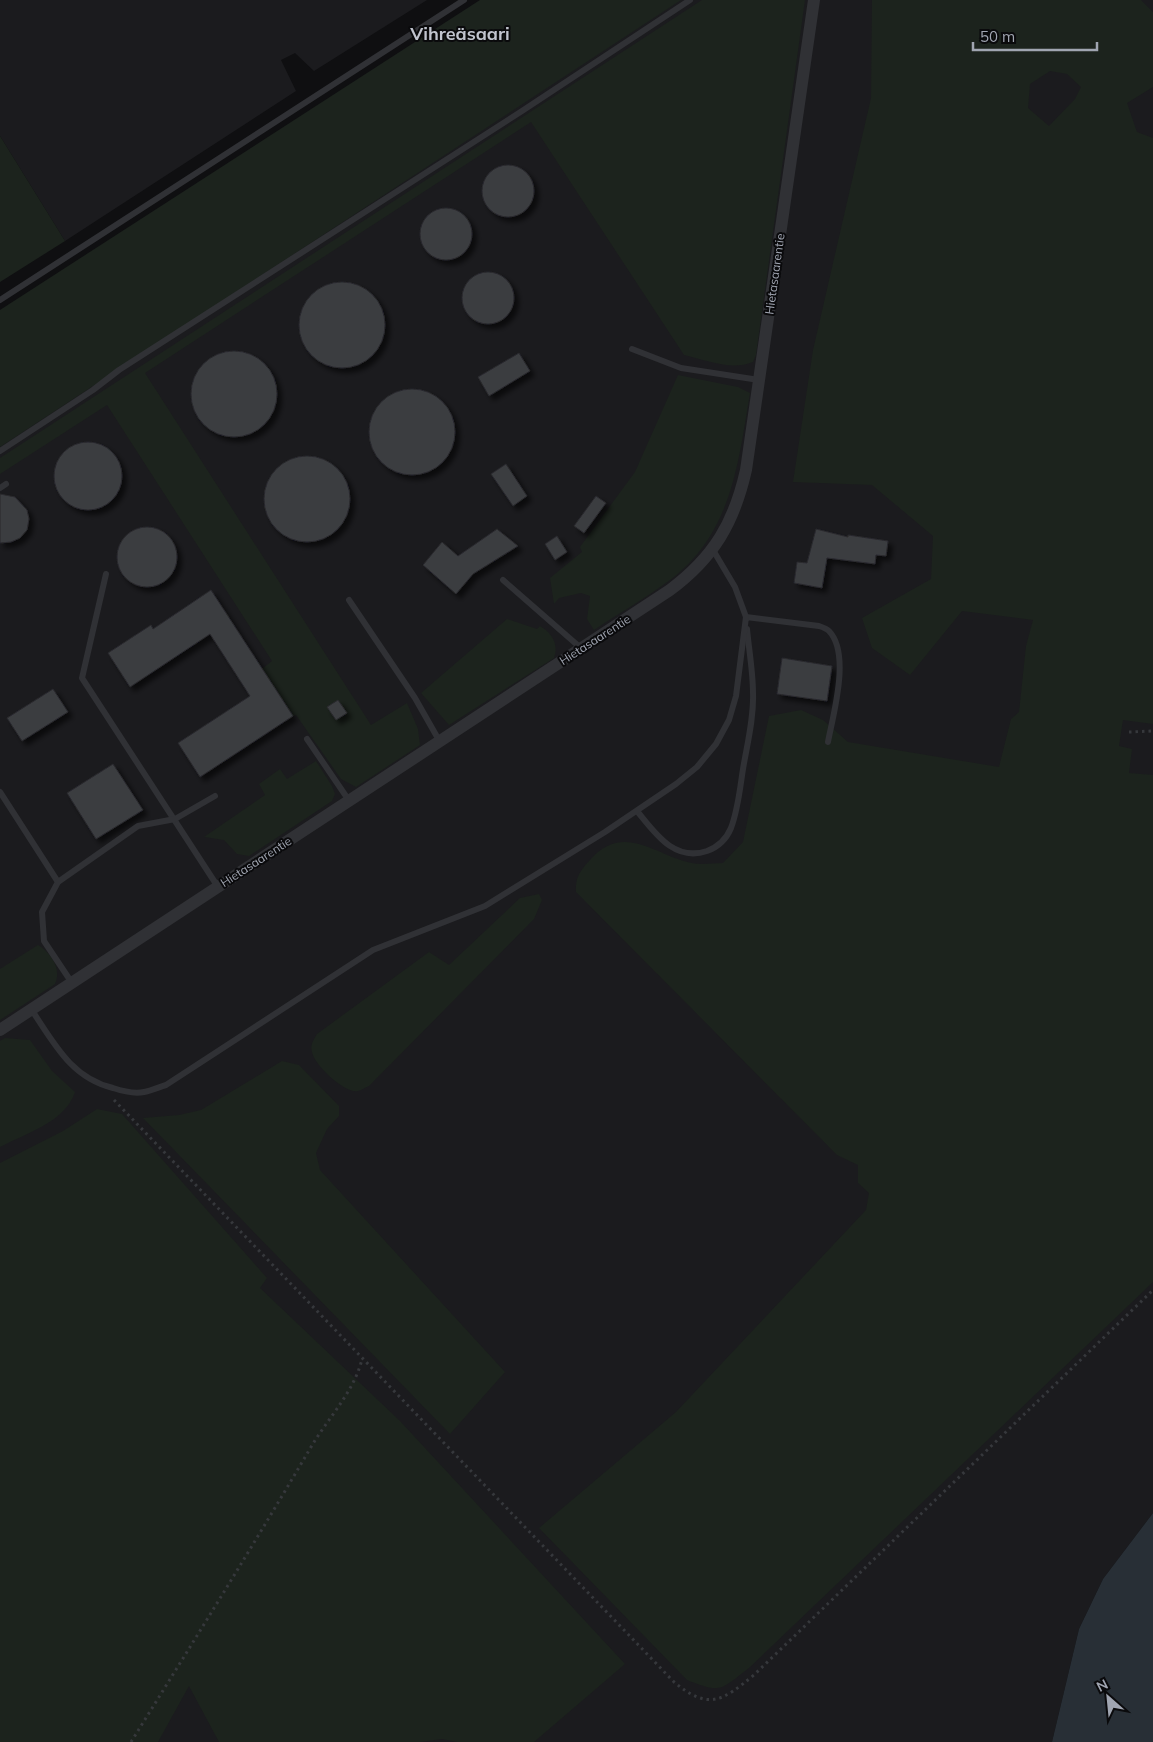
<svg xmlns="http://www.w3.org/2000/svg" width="1153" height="1742" viewBox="0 0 1153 1742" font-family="Mulish,sans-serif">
<defs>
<filter id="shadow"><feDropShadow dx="4.5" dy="4.5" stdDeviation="2.5" flood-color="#0009"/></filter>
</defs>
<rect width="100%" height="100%" fill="#0f0f11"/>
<g fill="#1b1b1e">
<path d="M0,0H427L314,71L295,53L281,60L296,91L65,241L0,136Z"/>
<path d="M618,0H1153V1513L1103,1579L1079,1629L1052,1742H0V411Z"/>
</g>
<g fill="#1c231d" fill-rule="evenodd">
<path d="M480,0H681L0,447V310Z"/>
<path d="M702,0H805L756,355L753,362C731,371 706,360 684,355L531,122L145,373L371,725L407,703L418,729L420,745L356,787L341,779L296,715L293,716L262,669L272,661L107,405L0,474V458Z"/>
<path d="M872,0H1141L1153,12V87L1127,103L1137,132L1153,138V724L1123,720L1119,746L1132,749L1129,773L1153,775V1282L749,1668C720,1690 722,1694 687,1680L539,1528L676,1412L866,1210L869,1193L858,1183V1165L837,1155L576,892C575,878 580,871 589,861C623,821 654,855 692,863C701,865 713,863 723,863L743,842L769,716L801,710L823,720L848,742L999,767L1011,719L1019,712L1026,646L1033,620L962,611L910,675L872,648L862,618L931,579L933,536L872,485L793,482L813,350L871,98ZM1050,71L1067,74L1081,87L1075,99L1049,126L1028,108L1030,84Z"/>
<path d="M0,136L65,241L0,282Z"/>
<path d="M678,375L738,387L750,393C738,464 732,533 670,580C646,598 619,613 594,630L587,619L590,596L581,593L559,598L554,604L550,578L582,552L580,547L635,472Z"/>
<path d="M507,619L537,629L540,626C552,633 559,644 554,658L449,725L421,693Z"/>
<path d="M316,761L332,786L335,794L332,801L249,856L237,854L224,840L204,837L265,795L259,784L280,769L287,779Z"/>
<path d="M539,894L542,900L534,919L369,1086C366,1087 362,1090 358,1091C345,1094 314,1065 312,1052C310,1045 313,1041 317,1034L429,952L449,965L520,898Z"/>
<path d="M38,945C51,953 62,969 55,984L0,1020V969Z"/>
<path d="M5,1038L30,1040L52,1071L75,1092C65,1122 27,1133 0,1147V1041Z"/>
<path d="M282,1061L299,1065L339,1106V1116L327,1129L316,1153L320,1170L505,1372L450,1434L143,1118L179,1115L201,1110Z"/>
<path d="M97,1109L122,1114L267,1278L260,1288L400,1421L625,1664L534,1742H457L442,1739L420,1742H219L189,1686L158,1742H0V1163L63,1131Z"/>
</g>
<path fill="#282f36" d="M1153,1513V1742H1052L1079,1629L1103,1579Z"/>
<g fill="#3b3c41" stroke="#29292d" filter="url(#shadow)">
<circle cx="508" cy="191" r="26"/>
<circle cx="446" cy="234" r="26"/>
<circle cx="488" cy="298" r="26"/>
<circle cx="342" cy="325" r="43"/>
<circle cx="234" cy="394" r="43"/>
<path d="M519,353L530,371L489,396L478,377Z"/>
<circle cx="412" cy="432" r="43"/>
<circle cx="88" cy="476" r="34"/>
<circle cx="307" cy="499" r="43"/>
<path d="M506,464L527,496L513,506L491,474Z"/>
<path d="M0,494L15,497L27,510L29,519L27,530L20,538L11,542L0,543Z"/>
<path d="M596,496L606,503L584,533L574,526Z"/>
<circle cx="147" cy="557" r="30"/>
<path d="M497,529L518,546L473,574L456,594L423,565L442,542L458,556Z"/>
<path d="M816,529L848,537V535L888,541L886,556L876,555L875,564L827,558L822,588L794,583L797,562L807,563Z"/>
<path d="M557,536L567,552L555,560L545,544Z"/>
<path d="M211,590L293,716L200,777L178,743L250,696L210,634L130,687L108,653L151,625L153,629Z"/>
<path d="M782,658L832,666L827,701L777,694Z"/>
<path d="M53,689L68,712L22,741L7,718Z"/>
<path d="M338,700L347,713L336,720L327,707Z"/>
<path d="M113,764L143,810L96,839L67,793Z"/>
</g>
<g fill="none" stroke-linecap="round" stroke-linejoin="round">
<g stroke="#36383c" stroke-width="3" stroke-dasharray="2.5 4" stroke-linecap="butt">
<path d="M1129,732L1153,731"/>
<path d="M114,1100L674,1682C709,1711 722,1701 754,1675L1153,1290"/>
<path d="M131,1742C192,1644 253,1546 311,1447C328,1418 354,1392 362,1359"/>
</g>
<g stroke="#303135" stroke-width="6">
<path d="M0,300L464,0"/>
<path d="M632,349L681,368L759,380"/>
<path d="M0,451L93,390L119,370L522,111L690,0"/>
<path d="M0,488L6,484"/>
<path d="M106,574L82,678L218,887"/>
<path d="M503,580L582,649"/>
<path d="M349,600L415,698L440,742"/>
<path d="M746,619V617L819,626C822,627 827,629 829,631C851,654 833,715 828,742"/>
<path d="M307,739L350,802"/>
<path d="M0,792L58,882L42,912L44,941L72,983"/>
<path d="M637,811C655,833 674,862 707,851C718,847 726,840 731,828C738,810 740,788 743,769C747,745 754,718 753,693C753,672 749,650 747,629"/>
<path d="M58,882L138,826L175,819L215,796"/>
<path d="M31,1009C54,1043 71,1078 113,1088C122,1091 134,1094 144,1092C151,1091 159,1087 166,1085L373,950L485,906L605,832L676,784L697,767L716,744L729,720L736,696L746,617L735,587L713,550"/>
</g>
<path stroke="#303135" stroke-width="12" d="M0,1030L670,590C714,557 734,523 746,470L814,0"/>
</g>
<g text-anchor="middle" stroke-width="4" stroke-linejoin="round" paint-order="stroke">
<g font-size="12" fill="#a0a5b1" stroke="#0a0a0c">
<text transform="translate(775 274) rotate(-82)" y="4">Hietasaarentie</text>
<text transform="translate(595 640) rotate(-33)" y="4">Hietasaarentie</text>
<text transform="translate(256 862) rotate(-33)" y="4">Hietasaarentie</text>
</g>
<g font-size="18" font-weight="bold" fill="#c1c4ce" stroke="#0a0a0c">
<text x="460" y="40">Vihreäsaari</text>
</g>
</g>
<g transform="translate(1108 1697) rotate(333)" stroke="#0a0a0c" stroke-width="4" paint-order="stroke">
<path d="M0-4L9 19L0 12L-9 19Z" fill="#a0a5b1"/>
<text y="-8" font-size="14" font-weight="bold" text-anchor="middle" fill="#a0a5b1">N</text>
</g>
<path d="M973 42v8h124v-8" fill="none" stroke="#a0a5b1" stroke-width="2.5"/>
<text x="980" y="42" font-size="15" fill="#a0a5b1" stroke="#0a0a0c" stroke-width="4" paint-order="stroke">50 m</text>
</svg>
